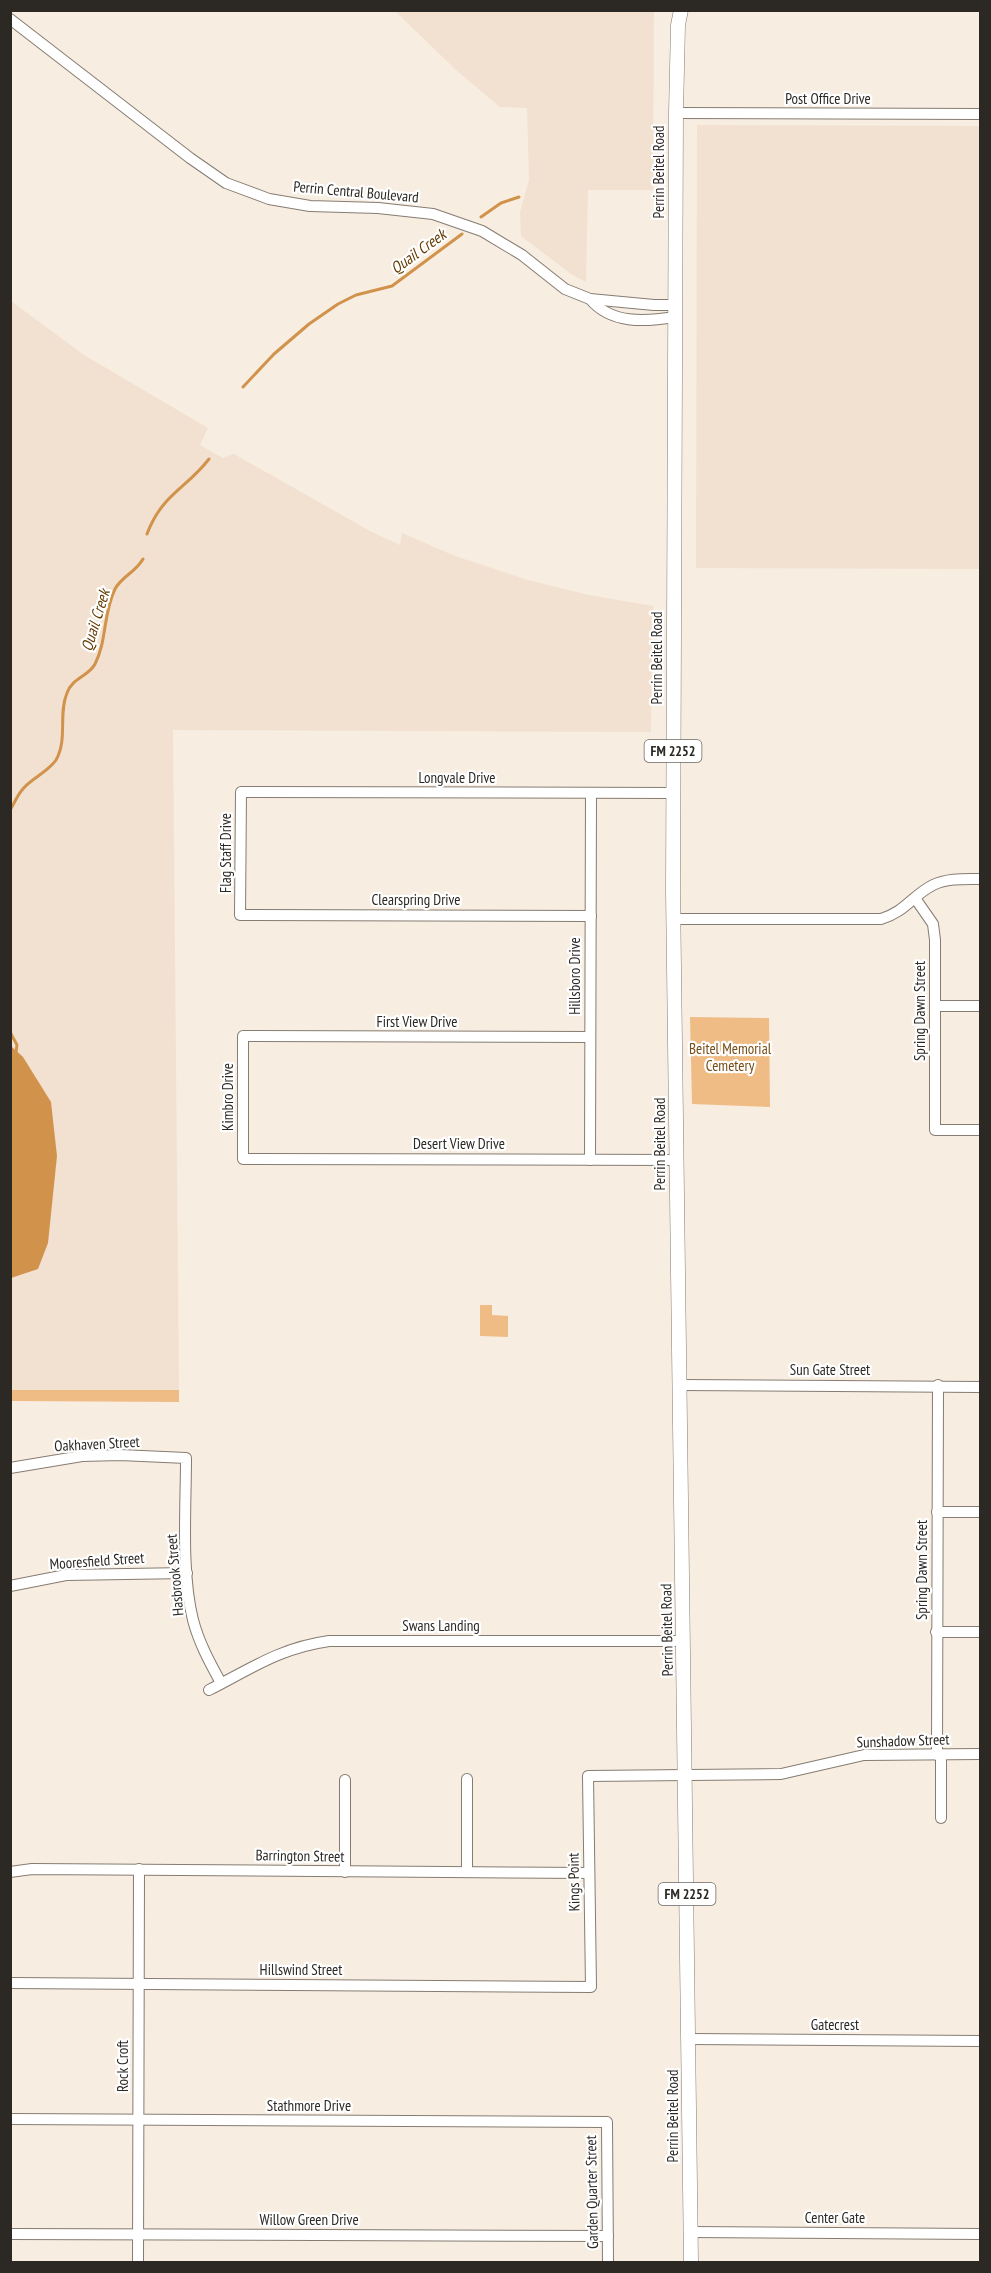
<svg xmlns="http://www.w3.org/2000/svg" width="991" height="2273" viewBox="0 0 991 2273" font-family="'PT Sans Narrow',sans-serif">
<rect width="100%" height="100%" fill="#f8ede1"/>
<g fill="#f2e1d0">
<path d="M395,11H654L653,190H588L586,282L571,274L521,236L520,212L529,180L527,108L500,107L456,70Z"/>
<path d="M697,125L980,126V569L696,568Z"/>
<path d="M11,301L84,355L208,428L200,445L223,458L234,454L370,531L400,545L402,533L455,556L528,580L589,595L653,606L651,732L173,730L179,1390H11Z"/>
</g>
<g fill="#efbc86">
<path d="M690,1017L769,1018L770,1107L692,1104Z"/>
<path d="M480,1305H492V1315L508,1316V1337L480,1336Z"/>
<path d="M11,1390H179V1402L11,1401Z"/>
</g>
<path fill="#d1934b" d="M11,1046L23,1057L51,1102L57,1156L48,1243L38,1269L11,1278Z"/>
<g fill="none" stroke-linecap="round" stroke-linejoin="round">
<g stroke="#d1934b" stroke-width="3">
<path d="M481,217L501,203L519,197"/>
<path d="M243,387L274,354L309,324L338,304L356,295L392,286L462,234"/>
<path d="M147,534C162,494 186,489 209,459"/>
<path d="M10,810C14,804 17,796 22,790C31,778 47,773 56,760C68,739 58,714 67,693C72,678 89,676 95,664C107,641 103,613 115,589C122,576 136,572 143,559"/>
<path d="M10,1032L17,1045L16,1052"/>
</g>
<defs>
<g id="minor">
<path d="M10,19L190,158L226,183L269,199L310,206L378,208L433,214L482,231L522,255L565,289L590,299L654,305H674"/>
<path d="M676,113L980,114"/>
<path d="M590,299C611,324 644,322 675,317"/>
<path d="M915,898L933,924L935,940V1130H980"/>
<path d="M591,916L240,915L241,792L673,793"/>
<path d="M674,919H881C905,912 913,895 933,885C947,878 965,879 980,879"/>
<path d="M935,1006H980"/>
<path d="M590,1037L243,1036V1159L676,1160"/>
<path d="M590,1160L591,793"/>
<path d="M679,1385L980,1387"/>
<path d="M10,1468L82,1456L120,1455L186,1458C186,1508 181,1572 193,1620C199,1643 210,1663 221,1683"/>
<path d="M937,1512H980"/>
<path d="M10,1586L66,1575L187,1573"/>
<path d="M936,1632H980"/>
<path d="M209,1690C252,1668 280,1648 329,1641H684"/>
<path d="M937,1755L938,1385"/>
<path d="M941,1755V1818"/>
<path d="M345,1780V1872"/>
<path d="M10,1872L32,1869L589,1873"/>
<path d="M467,1872V1779"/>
<path d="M10,1983L591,1987L588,1776L781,1774L864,1755L980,1754"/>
<path d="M689,2039L980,2041"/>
<path d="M10,2119L607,2122L608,2262"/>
<path d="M690,2232L980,2234"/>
<path d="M10,2234L608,2236"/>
<path d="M138,2262L139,1869"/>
</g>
<path id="major" d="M681,10L678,25L676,113L673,891L691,2262"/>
</defs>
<use href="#minor" stroke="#867c71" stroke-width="12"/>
<use href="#major" stroke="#867c71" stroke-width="15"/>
<use href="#minor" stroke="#fff" stroke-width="10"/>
<use href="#major" stroke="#fff" stroke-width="14"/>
</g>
<g text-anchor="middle" stroke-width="4.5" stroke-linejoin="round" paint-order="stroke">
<g fill="#fff" stroke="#6b6866" stroke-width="1.5">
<rect x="644.5" y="740" width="57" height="22" rx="4.5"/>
<rect x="658.5" y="1883" width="57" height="22" rx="4.5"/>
</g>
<g font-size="14" font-weight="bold" fill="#2c2824">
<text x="673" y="756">FM 2252</text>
<text x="687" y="1899">FM 2252</text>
</g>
<g font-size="15" fill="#2c2824" stroke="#fff">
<text x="828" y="104">Post Office Drive</text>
<text transform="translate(659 172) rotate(-90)" y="5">Perrin Beitel Road</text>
<text transform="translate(356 192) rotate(5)" y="5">Perrin Central Boulevard</text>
<text transform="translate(657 658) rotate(-90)" y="5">Perrin Beitel Road</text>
<text x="457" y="783">Longvale Drive</text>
<text transform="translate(226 853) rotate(-90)" y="5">Flag Staff Drive</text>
<text x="416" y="905">Clearspring Drive</text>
<text transform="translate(575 976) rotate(-90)" y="5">Hillsboro Drive</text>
<text transform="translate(920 1011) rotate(-90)" y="5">Spring Dawn Street</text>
<text x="417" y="1027">First View Drive</text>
<text transform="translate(228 1097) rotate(-90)" y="5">Kimbro Drive</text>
<text x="459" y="1149">Desert View Drive</text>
<text transform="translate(660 1144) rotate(-90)" y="5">Perrin Beitel Road</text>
<text x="830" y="1375">Sun Gate Street</text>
<text transform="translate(97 1444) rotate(-3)" y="5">Oakhaven Street</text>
<text transform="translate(97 1561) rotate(-4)" y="5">Mooresfield Street</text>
<text transform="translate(922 1570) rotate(-90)" y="5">Spring Dawn Street</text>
<text transform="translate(175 1575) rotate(-95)" y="5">Hasbrook Street</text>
<text x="441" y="1631">Swans Landing</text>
<text transform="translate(667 1630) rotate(-91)" y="5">Perrin Beitel Road</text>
<text transform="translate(903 1741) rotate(-2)" y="5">Sunshadow Street</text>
<text transform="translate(300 1856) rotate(1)" y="5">Barrington Street</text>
<text transform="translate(574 1882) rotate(-91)" y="5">Kings Point</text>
<text x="301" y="1975">Hillswind Street</text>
<text x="835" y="2030">Gatecrest</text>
<text transform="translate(123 2066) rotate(-90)" y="5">Rock Croft</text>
<text x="309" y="2111">Stathmore Drive</text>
<text transform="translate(673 2116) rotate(-90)" y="5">Perrin Beitel Road</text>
<text transform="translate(592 2192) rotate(-91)" y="5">Garden Quarter Street</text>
<text x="835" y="2223">Center Gate</text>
<text x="309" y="2225">Willow Green Drive</text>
</g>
<g font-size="15" fill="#774d17" stroke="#fff">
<text x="730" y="1054">Beitel Memorial<tspan x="730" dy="17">Cemetery</tspan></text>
</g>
<g font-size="16" font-style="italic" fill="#643b00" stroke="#fff">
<text transform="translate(418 251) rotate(-36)" y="6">Quail Creek</text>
<text transform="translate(95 620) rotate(-73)" y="6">Quail Creek</text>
</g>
</g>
<rect width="991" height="2273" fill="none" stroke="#2c2824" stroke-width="24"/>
</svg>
